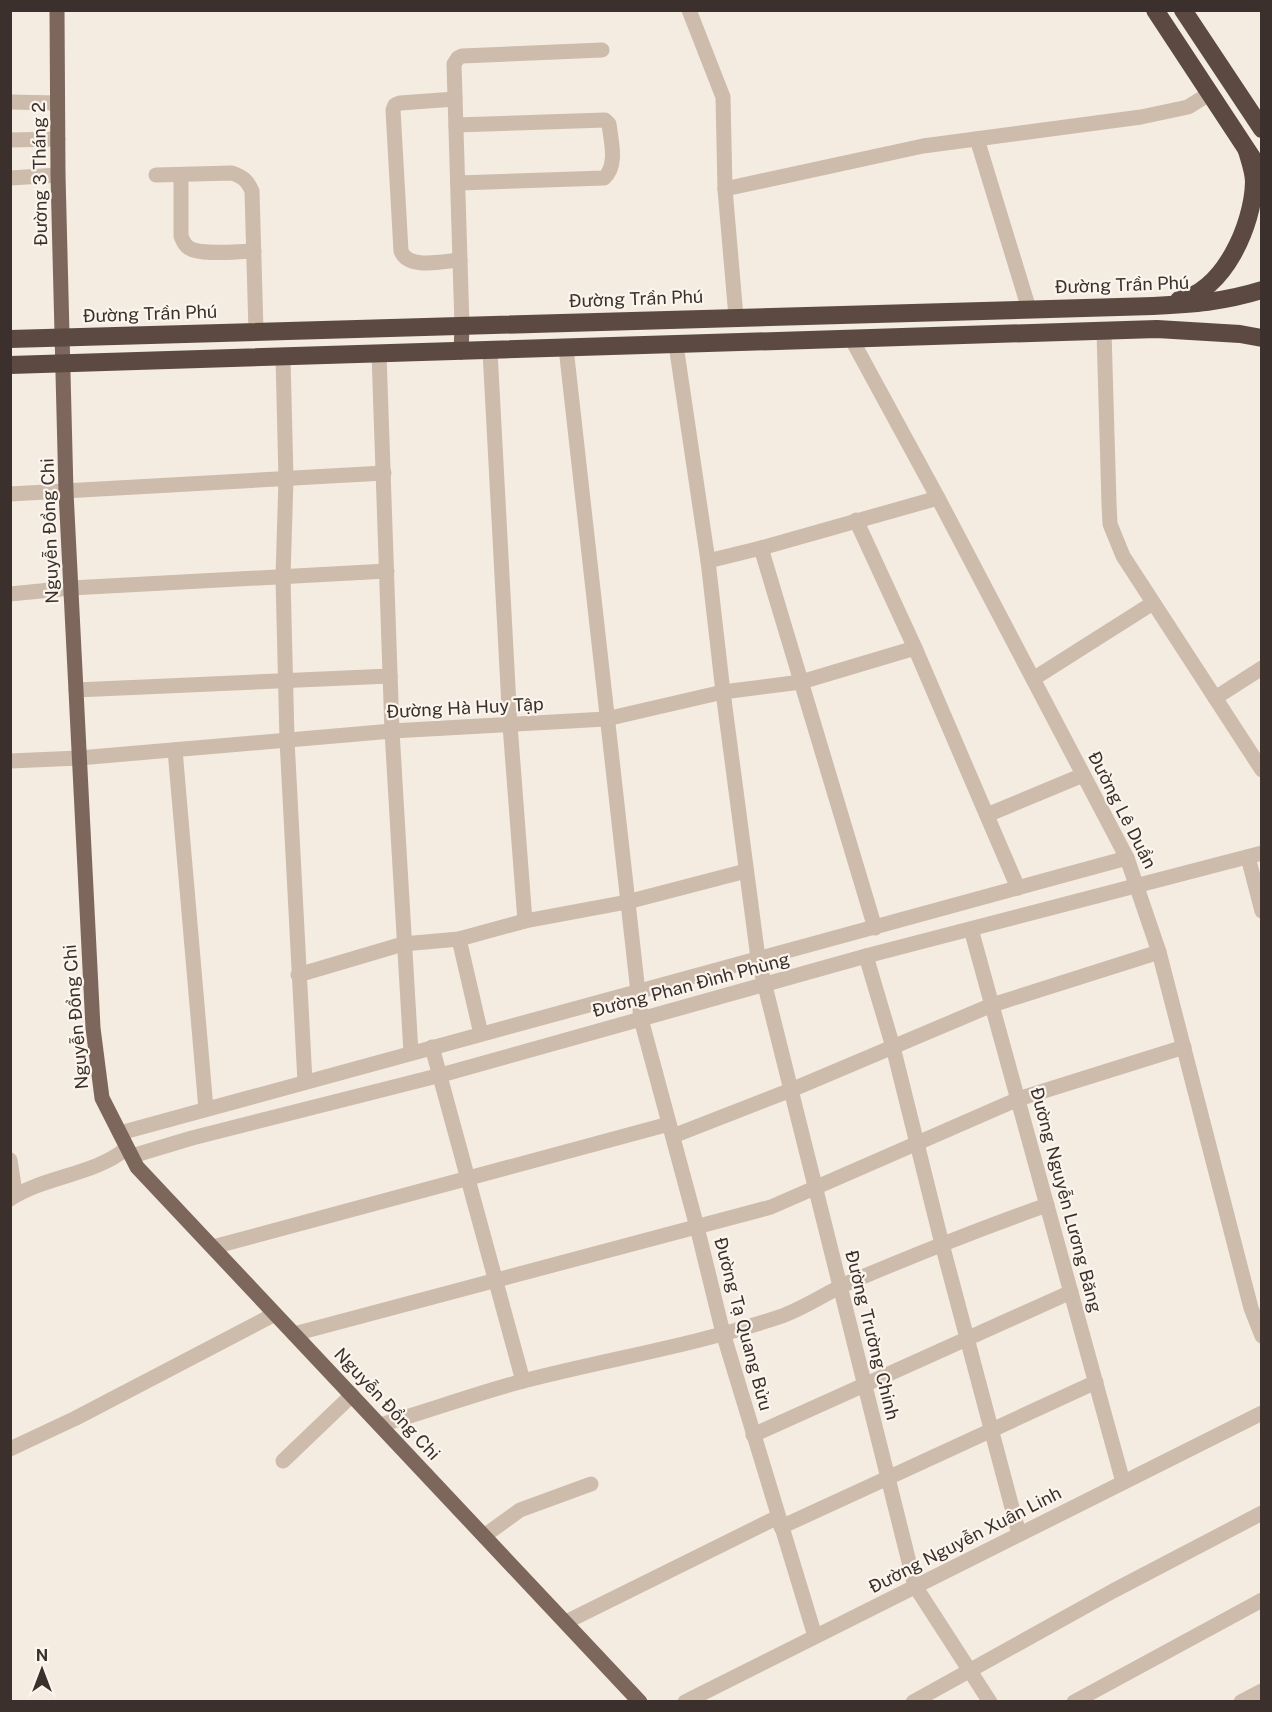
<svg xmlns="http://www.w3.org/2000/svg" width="1272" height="1712" viewBox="0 0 1272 1712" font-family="'Public Sans',sans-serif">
<rect width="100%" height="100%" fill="#f4ebe1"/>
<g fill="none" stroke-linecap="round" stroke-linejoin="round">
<g stroke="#cdbbac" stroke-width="15">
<path d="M689,10L723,97L725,189L736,317"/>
<path d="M455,99L400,103L395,105L393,110L401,251C408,270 444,261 460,260"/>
<path d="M10,102L57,103"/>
<path d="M456,125L605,120L609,124C611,141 618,166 604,178L458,183"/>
<path d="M977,139L1029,309"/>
<path d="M10,140L58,139"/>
<path d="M156,175L232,173C243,177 247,180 252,191L256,332"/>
<path d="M181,175V236C183,241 184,245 189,248C202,256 238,251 254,251"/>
<path d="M10,178L58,175"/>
<path d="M725,189L923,146L1141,117L1188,107L1209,94"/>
<path d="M462,326L454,64L458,58L462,56L602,50"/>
<path d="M1104,331L1109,504L1110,524L1123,556L1262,770"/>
<path d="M852,340L938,498L1127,858L1159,952L1251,1308L1262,1336"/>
<path d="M676,345L708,561L723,692L758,958L915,1586L990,1702"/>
<path d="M566,348L641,1019L697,1227L723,1333L815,1636"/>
<path d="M490,351L510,725L525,921"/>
<path d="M379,354L392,731L411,1053"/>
<path d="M283,357L286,479L283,577L287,740L305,1082"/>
<path d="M10,494L384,473"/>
<path d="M856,520L915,648L1018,888"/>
<path d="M761,548L875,928"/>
<path d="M708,561L761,548L938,498"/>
<path d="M10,594L71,588L387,571"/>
<path d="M1033,679L1153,603"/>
<path d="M76,690L390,676"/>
<path d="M1215,698L1262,668"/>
<path d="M175,750L206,1109"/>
<path d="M10,761L79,758L392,731L606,719L723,692L801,682L915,648"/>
<path d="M987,815L1083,775"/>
<path d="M1248,857L1262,911"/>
<path d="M971,929L1123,1482"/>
<path d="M459,939L481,1034"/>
<path d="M866,956L893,1047L942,1244L1019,1534"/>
<path d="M298,975L403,944L459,939L525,921L627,902L746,871"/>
<path d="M432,1047L523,1381"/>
<path d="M120,1133L1127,858"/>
<path d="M673,1136L791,1090L992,1005L1159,952"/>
<path d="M132,1156L192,1138L441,1075L866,956L1262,853"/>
<path d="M10,1160L14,1186L17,1194"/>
<path d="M10,1199C47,1175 93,1176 127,1148"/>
<path d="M213,1247L669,1124"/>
<path d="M294,1334L771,1207L1018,1099L1184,1047"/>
<path d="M380,1425C428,1411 475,1394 523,1381C608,1359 696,1345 779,1317C803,1309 824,1294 848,1283C914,1255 979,1229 1047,1205"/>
<path d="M753,1435L1071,1292"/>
<path d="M10,1449L76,1418L275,1314"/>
<path d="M283,1461L352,1395"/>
<path d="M781,1527L1096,1382"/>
<path d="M484,1536L520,1510L591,1484"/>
<path d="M566,1622L778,1517"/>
<path d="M685,1702L1262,1413"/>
<path d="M913,1702L1113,1591L1262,1513"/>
<path d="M1074,1702L1262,1600"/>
<path d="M1241,1702L1262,1691"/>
</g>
<g stroke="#7d675c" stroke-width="15">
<path d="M57,10L58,175L66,492L93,1028L102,1098L137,1167L640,1702"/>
<path d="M461,352L462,326"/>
</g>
<g stroke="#5c4a42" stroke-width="18">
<path d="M1155,10L1253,159"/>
<path d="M1183,10L1262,129"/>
<path d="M1179,300C1224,291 1253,225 1254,182C1254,172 1250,161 1247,151"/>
<path d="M10,339L1153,306C1193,304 1223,302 1262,290"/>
<path d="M10,365L1157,329L1240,334L1262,338"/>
</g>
</g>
<g text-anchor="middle" stroke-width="4.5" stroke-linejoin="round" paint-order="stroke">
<g font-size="18" fill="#3b302b" stroke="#fbf5ee">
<text transform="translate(40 174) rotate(-91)" y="6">Đường 3 Tháng 2</text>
<text transform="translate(1122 285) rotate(-2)" y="6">Đường Trần Phú</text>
<text transform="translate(636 299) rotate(-2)" y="6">Đường Trần Phú</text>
<text transform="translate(150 314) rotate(-2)" y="6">Đường Trần Phú</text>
<text transform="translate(50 531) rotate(-92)" y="6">Nguyễn Đổng Chi</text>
<text transform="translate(465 708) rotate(-3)" y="6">Đường Hà Huy Tập</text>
<text transform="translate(1122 810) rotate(63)" y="6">Đường Lê Duẩn</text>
<text transform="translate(691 985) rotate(-15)" y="6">Đường Phan Đình Phùng</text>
<text transform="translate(76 1017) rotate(-95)" y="6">Nguyễn Đổng Chi</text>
<text transform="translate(1066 1200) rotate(75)" y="6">Đường Nguyễn Lương Băng</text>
<text transform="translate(743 1324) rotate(75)" y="6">Đường Tạ Quang Bửu</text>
<text transform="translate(872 1335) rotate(76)" y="6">Đường Trường Chinh</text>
<text transform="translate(387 1404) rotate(47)" y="6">Nguyễn Đổng Chi</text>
<text transform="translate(965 1540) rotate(-27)" y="6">Đường Nguyễn Xuân Linh</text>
</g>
</g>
<rect width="1272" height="1712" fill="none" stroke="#3b302b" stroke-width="24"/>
<g transform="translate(42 1670)" stroke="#fbf5ee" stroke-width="4.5" paint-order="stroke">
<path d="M0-4.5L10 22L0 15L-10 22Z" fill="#3b302b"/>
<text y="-9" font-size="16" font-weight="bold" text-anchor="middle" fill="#3b302b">N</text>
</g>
</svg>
